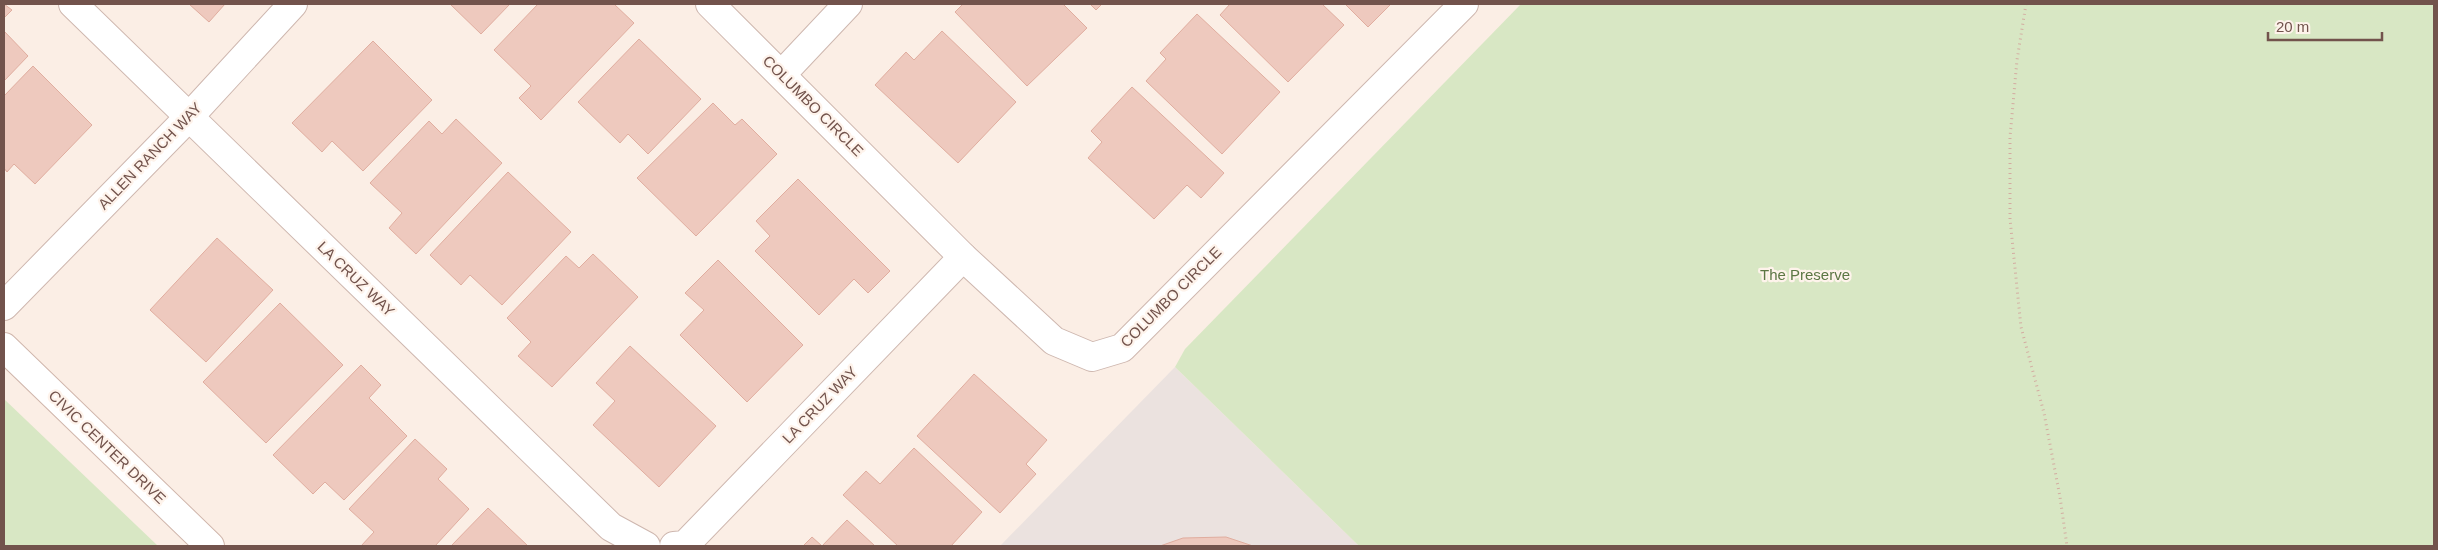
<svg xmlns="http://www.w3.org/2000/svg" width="2438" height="550" viewBox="0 0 2438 550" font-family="Helvetica,sans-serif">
<rect width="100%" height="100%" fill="#fbeee5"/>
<path fill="#ebe2df" d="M1175,367L1359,546H1000Z"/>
<g fill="#d8e7c4">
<path d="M1521,4H2434V546H1359L1175,367L1185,349Z"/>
<path d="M4,399L158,546H4Z"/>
</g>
<g fill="#eec9be" stroke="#e0ad9f">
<path d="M4,4L12,10L4,18Z"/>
<path d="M189,4H225L209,22Z"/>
<path d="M450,4H510L481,34Z"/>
<path d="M538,4H614L634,23L541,120L519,98L531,86L494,50Z"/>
<path d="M963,4H1063L1087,28L1027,86L955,12Z"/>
<path d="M1090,4H1102L1096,10Z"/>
<path d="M1230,4H1322L1344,25L1288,82L1220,15Z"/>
<path d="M1345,4H1391L1368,27Z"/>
<path d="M1197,14L1280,92L1222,154L1146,81L1166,59L1160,53Z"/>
<path d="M4,31L28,56L4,81Z"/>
<path d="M942,31L1016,102L958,163L875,85L906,52L914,60Z"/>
<path d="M639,39L701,99L648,154L628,134L620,143L578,102Z"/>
<path d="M373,41L432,100L363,171L332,141L322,152L292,123Z"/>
<path d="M33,66L92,125L35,184L14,164L7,172L4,168V96Z"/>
<path d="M1132,87L1224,173L1201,198L1187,185L1154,219L1088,158L1102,142L1091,131Z"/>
<path d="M713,103L735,125L742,119L777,154L696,236L637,178Z"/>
<path d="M456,119L502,163L416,254L389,228L402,213L370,183L429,121L442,134Z"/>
<path d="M508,172L571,232L502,305L470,275L461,285L430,255Z"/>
<path d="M798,179L890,271L868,293L854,279L819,315L755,251L770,236L756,221Z"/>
<path d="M217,238L273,290L206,362L150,310Z"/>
<path d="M593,254L638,297L552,387L518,356L531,342L507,318L566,256L579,268Z"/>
<path d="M718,260L803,345L747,402L680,335L704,310L685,293Z"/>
<path d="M280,303L343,365L266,443L203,382Z"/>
<path d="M630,346L716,426L659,487L593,425L615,401L596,383Z"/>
<path d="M361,365L381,385L369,398L407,436L344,500L325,482L313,494L273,455Z"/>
<path d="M974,374L1047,440L1026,464L1036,474L1000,513L917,436Z"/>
<path d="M415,439L447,469L438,479L469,509L435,546H361L374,532L349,509Z"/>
<path d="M914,448L982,512L951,546H898L843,495L866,471L880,484Z"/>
<path d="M488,508L528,546H451Z"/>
<path d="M847,520L875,546H803L812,537L822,546Z"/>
<path d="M1226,537L1253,546H1160L1183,538Z"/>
</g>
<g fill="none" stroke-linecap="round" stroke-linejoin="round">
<defs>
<g id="street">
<path d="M73,4L611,527L646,546"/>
<path d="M710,4L963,257L1054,341L1092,357L1122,348L1464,4"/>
<path d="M782,74L848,4"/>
<path d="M4,306L189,117L293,4"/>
<path d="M674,546L685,545L963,257"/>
</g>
<path id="secondary" d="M4,347L210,546"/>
</defs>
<use href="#street" stroke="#ceb7af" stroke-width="30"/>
<use href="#secondary" stroke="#d0b6ac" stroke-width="30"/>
<path stroke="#d3aca1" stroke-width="3" stroke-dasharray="1 4" stroke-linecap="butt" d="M2026,4L2017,60L2010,137V219L2021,327L2044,413L2060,497L2067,546"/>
<use href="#street" stroke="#fff" stroke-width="28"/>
<use href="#secondary" stroke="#fff" stroke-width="28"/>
</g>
<g text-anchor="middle" stroke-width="4.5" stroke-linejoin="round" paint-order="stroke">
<g font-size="15" fill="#72534c" stroke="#fef3eb">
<text transform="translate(813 106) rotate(45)" y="5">COLUMBO CIRCLE</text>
<text transform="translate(150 156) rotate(-46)" y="5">ALLEN RANCH WAY</text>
<text transform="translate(356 279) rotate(44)" y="5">LA CRUZ WAY</text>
<text transform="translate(1171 297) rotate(-45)" y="5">COLUMBO CIRCLE</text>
<text transform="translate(820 405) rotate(-46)" y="5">LA CRUZ WAY</text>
<text transform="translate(107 447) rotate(44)" y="5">CIVIC CENTER DRIVE</text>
</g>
<g font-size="15" fill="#5c7744" stroke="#fef3eb">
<text x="1805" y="280">The Preserve</text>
</g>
</g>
<rect width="2438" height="550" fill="none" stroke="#72534c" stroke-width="10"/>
<path d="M2268 32v8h114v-8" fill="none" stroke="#72534c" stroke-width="2.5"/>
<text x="2276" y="32" font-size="15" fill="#72534c" stroke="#fef3eb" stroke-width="4" paint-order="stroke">20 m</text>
</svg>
